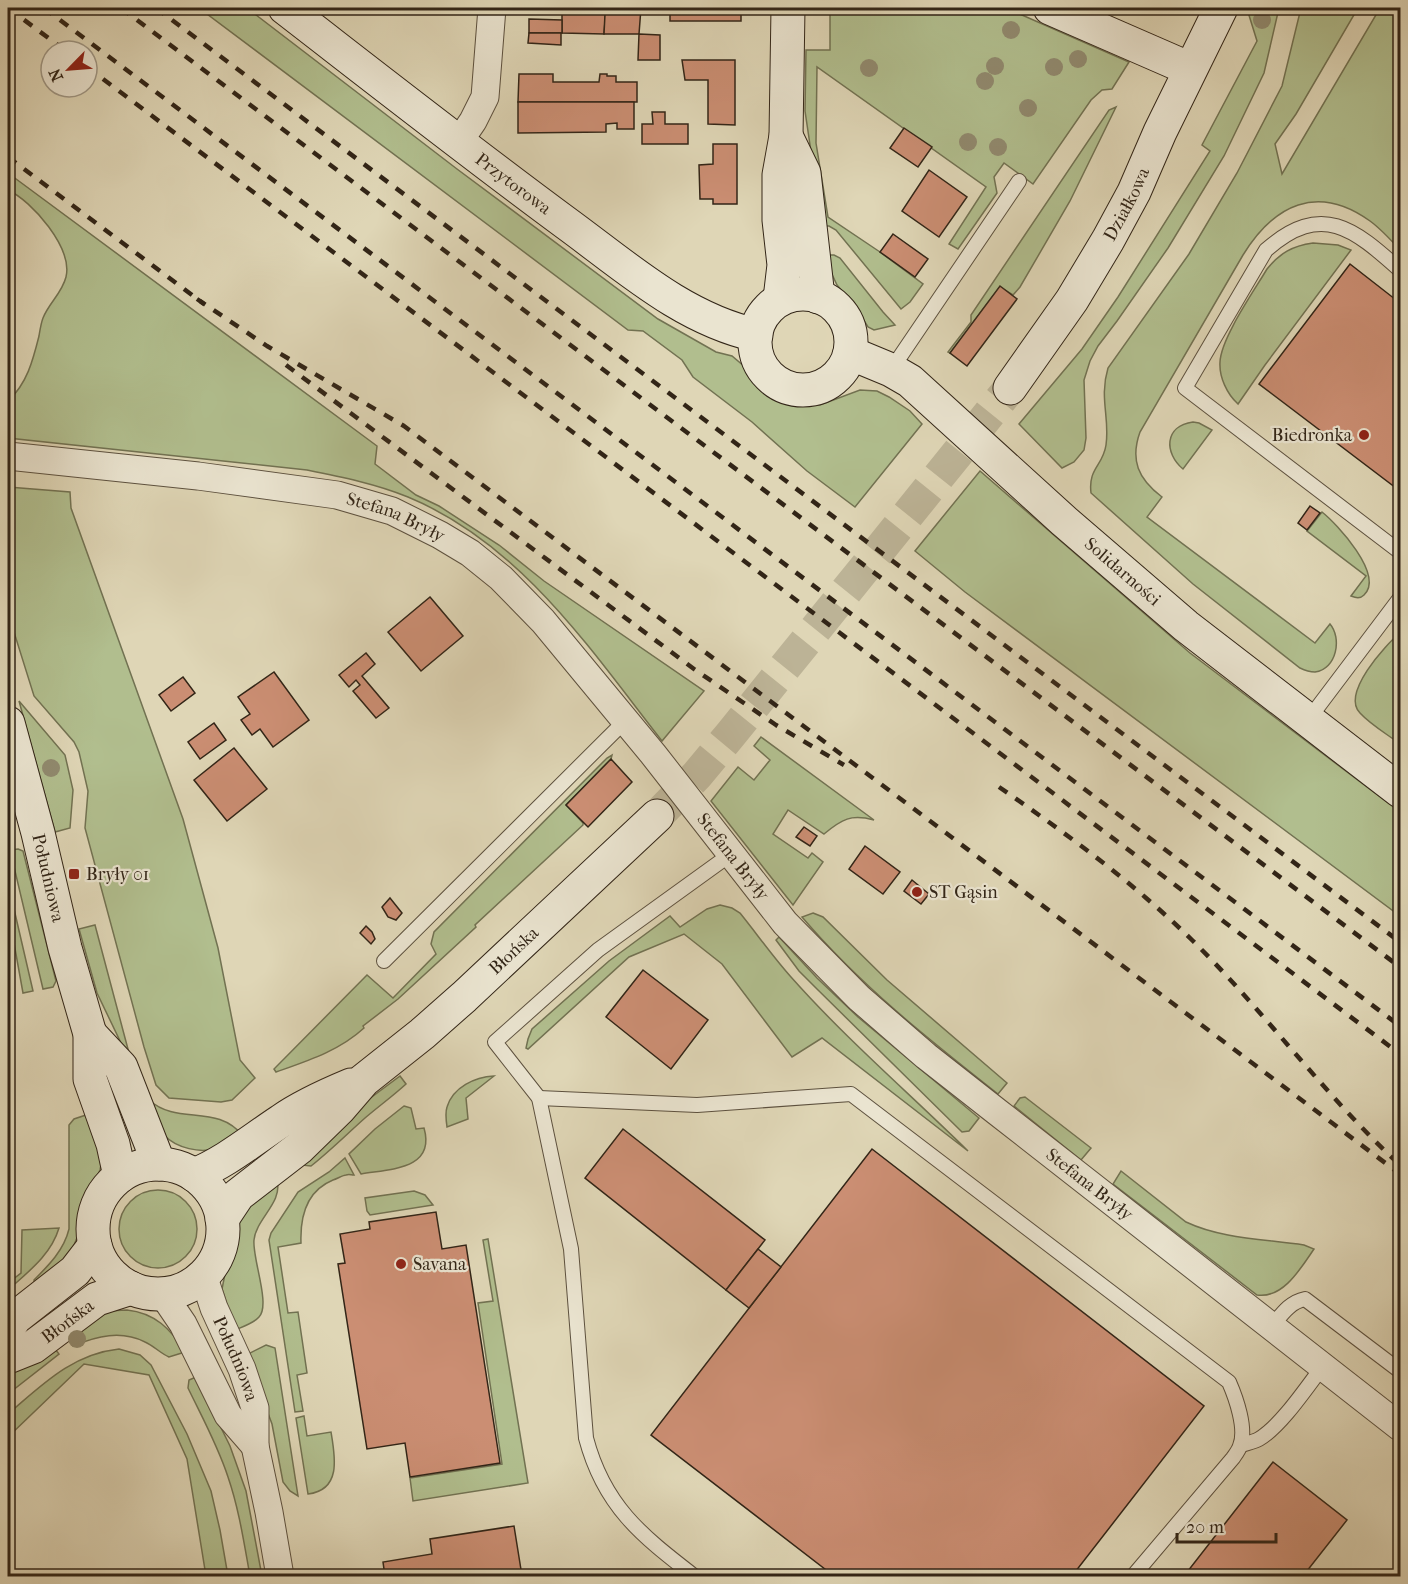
<svg xmlns="http://www.w3.org/2000/svg" width="1408" height="1584" viewBox="0 0 1408 1584" font-family="'IM FELL French Canon',serif">
<rect width="100%" height="100%" fill="#dfd6b6"/>
<filter id="stains"><feTurbulence type="fractalNoise" baseFrequency=".00333" numOctaves="4"/><feColorMatrix values="0 0 0 0 .2 0 0 0 0 .09 0 0 0 0 .02 0 0 0 .5 -.17"/></filter>
<radialGradient id="worn" r=".72"><stop offset=".6" stop-color="#630" stop-opacity="0"/><stop offset="1" stop-color="#630" stop-opacity=".3"/></radialGradient>
<g fill="#b1be8e" stroke="#727252" stroke-width="1.5">
<path d="M199,8H247L457,169L658,319L716,352L732,356L745,367L759,387L775,399L789,404L820,405L860,390L877,391L889,397L910,411L922,424L855,507L807,471L752,422L693,377L682,360L643,331L628,330Z"/>
<path d="M830,8H1006L1129,62L1112,89L1102,90L1091,100L1033,184L1004,163L994,177L997,193L958,249L949,244L986,187L817,67L816,143L828,217L880,252L923,284L910,302L901,309L836,230L829,226H822L805,111L806,50H830Z"/>
<path d="M1250,8H1279L1264,73L1224,156L1168,248L1117,321L1098,346L1090,361L1084,380L1086,438L1084,450L1074,462L1062,468L1019,424L1082,349L1118,297L1210,151L1202,145L1257,41L1248,12Z"/>
<path d="M1301,8H1358L1296,114L1275,144L1282,174L1380,8H1400V69L1394,81L1400,85V250C1391,240 1381,229 1370,221C1317,183 1274,205 1243,255L1140,432C1130,460 1138,479 1162,497L1147,517L1315,643L1330,624C1342,638 1337,669 1315,672C1310,672 1304,670 1300,668L1193,584L1091,493C1088,468 1103,466 1106,445C1110,418 1099,398 1108,368L1189,254L1237,173L1282,86Z"/>
<path d="M1116,107L1070,201L1020,287L1013,295L1000,287L950,353L948,352L971,322V315L1109,110Z"/>
<path d="M8,173L377,446L375,464L416,495L439,506L499,545L544,581L704,691L662,741C590,649 521,544 408,497C376,484 342,477 307,470L8,438V401C27,384 33,360 39,336C40,330 41,323 43,318C49,303 62,293 66,277C73,248 32,201 8,190Z"/>
<path d="M1313,243L1338,245L1351,250L1265,365L1238,404C1227,394 1219,377 1220,362C1221,338 1254,291 1267,269C1280,253 1292,246 1313,243Z"/>
<path d="M828,255H834L840,258L883,312L895,325L874,330L868,327L855,306L837,285L830,270Z"/>
<path d="M1193,422L1199,423L1212,430L1183,469C1164,453 1164,426 1193,422Z"/>
<path d="M980,471L1190,653L1400,812V916L965,592L915,551Z"/>
<path d="M8,487L70,492L71,508L183,819L218,948L240,1060L255,1078L232,1100L221,1102L169,1098L156,1085L144,1047L85,828L88,791L79,752L74,742L34,696L8,613Z"/>
<path d="M1322,512C1336,523 1385,575 1364,595C1360,599 1356,598 1351,596L1366,576L1307,531Z"/>
<path d="M1400,633V744C1387,734 1371,725 1360,713C1341,694 1385,645 1400,633Z"/>
<path d="M19,701L65,755L73,790L70,828L55,832Z"/>
<path d="M761,737L874,820C851,814 842,819 824,834L788,810L773,834L808,858L812,853L823,862L793,905L711,801L738,767L754,780L770,760L754,746Z"/>
<path d="M612,755L611,759L566,805L583,823V825L475,925L476,927L398,999L363,1026L364,1028C339,1051 307,1061 276,1072L274,1069L367,975L393,998L436,954L431,944L434,932L607,758Z"/>
<path d="M18,849L23,851L56,981L53,987L43,989L10,850Z"/>
<path d="M8,883L33,991L23,993L8,910Z"/>
<path d="M720,905L732,908L740,913C757,934 773,957 791,977C846,1039 909,1093 968,1151L822,1038L792,1057L722,964L684,934L629,957L528,1049L526,1048L528,1039L532,1029L609,961L670,916L680,927L707,909Z"/>
<path d="M813,913L823,917L887,980L1007,1083L998,1094C928,1039 860,985 802,917Z"/>
<path d="M95,925L133,1068L97,993L79,929Z"/>
<path d="M779,937L817,978L858,1017L979,1118L969,1131L962,1132L817,989L799,971L776,940Z"/>
<path d="M400,1076L406,1084C393,1096 379,1106 365,1118C347,1134 330,1151 311,1166L301,1165L345,1117Z"/>
<path d="M494,1076L466,1098L468,1119L447,1127C446,1120 445,1113 447,1107C453,1087 475,1077 494,1076Z"/>
<path d="M1025,1097L1091,1148L1081,1160L1014,1106L1020,1098Z"/>
<path d="M149,1100C178,1126 217,1103 243,1136C234,1140 226,1145 217,1148C201,1154 176,1148 164,1135C157,1127 153,1111 149,1100Z"/>
<path d="M404,1106L411,1108L416,1129L424,1128C436,1170 389,1169 361,1174L349,1154L375,1129Z"/>
<path d="M92,1113L96,1125L101,1165L100,1170L83,1205L79,1220L78,1235L71,1253L35,1289L34,1280C49,1265 64,1250 69,1229V1125L74,1119Z"/>
<path d="M345,1158L354,1175C351,1175 349,1174 346,1175C343,1175 337,1179 333,1180C306,1191 300,1217 301,1243L278,1247L288,1313L298,1312L307,1373L297,1375L303,1411L295,1412L269,1240L271,1233L298,1192L329,1172Z"/>
<path d="M1121,1171L1186,1222C1222,1239 1265,1239 1304,1245L1314,1249C1301,1268 1283,1299 1257,1295L1113,1184Z"/>
<path d="M277,1181C283,1202 256,1219 254,1240C252,1258 271,1305 259,1317C254,1323 242,1327 235,1330L222,1289L225,1274L235,1251L238,1225L244,1210Z"/>
<circle cx="158" cy="1229" r="39"/>
<path d="M414,1191L425,1195L433,1205L370,1215L367,1211L365,1198Z"/>
<path d="M59,1228C51,1255 28,1272 8,1290V1283L21,1273L22,1230Z"/>
<path d="M488,1239L528,1483L413,1501L410,1478L502,1464L478,1303L493,1301L483,1240Z"/>
<path d="M127,1310C155,1313 171,1329 185,1352L169,1357C160,1353 154,1346 145,1342C121,1330 97,1336 73,1346L67,1334L106,1311Z"/>
<path d="M52,1345L59,1354L8,1394V1375Z"/>
<path d="M266,1345L275,1348L298,1496L290,1491L283,1482L272,1424L246,1355Z"/>
<path d="M119,1349L140,1355L151,1365L187,1434L211,1491L220,1530L228,1576H206L187,1459L149,1375L84,1364L8,1437V1414C42,1385 72,1354 119,1349Z"/>
<path d="M196,1377L230,1446L246,1491L262,1576H250C244,1543 239,1509 228,1477C218,1446 202,1417 188,1388L189,1380Z"/>
<path d="M304,1416L307,1436L331,1432C335,1456 342,1490 308,1494L296,1418Z"/>
</g>
<g fill="#cb8e73" stroke="#322517" stroke-width="1.5">
<path d="M562,8H606L604,34L562,33Z"/>
<path d="M615,8H641L639,34H604L605,14H615Z"/>
<rect x="670" y="8" width="71" height="13"/>
<path d="M529,19L562,20V33H529Z"/>
<path d="M529,33H561V45L528,43Z"/>
<path d="M639,34L660,35V60H638Z"/>
<path d="M682,60H735V125L708,124V80H685Z"/>
<path d="M519,74H553V82H599L600,74H607V76H616V82H637V102H518Z"/>
<path d="M518,102H634V129H617V123L606,124V132L518,133Z"/>
<path d="M652,112H665V124H688V144H642V124H653Z"/>
<path d="M904,128L932,147L918,167L890,148Z"/>
<path d="M713,144H737V204H713V199H700L699,165L713,164Z"/>
<path d="M929,170L967,197L939,237L902,211Z"/>
<path d="M893,234L928,259L915,277L880,252Z"/>
<path d="M1350,264L1400,303V491L1259,384Z"/>
<path d="M1000,286L1017,299L967,366L950,353Z"/>
<path d="M1310,506L1320,513L1307,530L1298,523Z"/>
<path d="M430,597L463,636L421,671L388,632Z"/>
<path d="M366,653L375,664L362,676L389,708L376,718L353,691L360,685L356,680L349,687L339,675Z"/>
<path d="M274,672L309,720L273,747L260,729L252,735L241,720L250,714L238,697Z"/>
<path d="M183,677L195,693L171,711L159,695Z"/>
<path d="M214,723L226,740L200,759L188,742Z"/>
<path d="M234,748L267,789L227,821L194,780Z"/>
<path d="M611,759L632,782L588,827L566,805Z"/>
<path d="M804,827L817,836L810,846L796,837Z"/>
<path d="M865,846L900,872L883,894L849,869Z"/>
<path d="M912,880L929,894L921,904L904,891Z"/>
<path d="M390,898L402,913L396,920L388,917L382,907Z"/>
<path d="M366,926L372,932L375,939L371,944L360,933Z"/>
<path d="M643,970L708,1020L671,1069L606,1017Z"/>
<path d="M623,1129L765,1240L726,1290L585,1178Z"/>
<path d="M872,1149L1204,1406L1072,1576H834L651,1435Z"/>
<path d="M436,1212L442,1249L466,1245L500,1463L410,1477L405,1443L367,1449L338,1264L345,1263L340,1234L370,1229L369,1222Z"/>
<path d="M758,1249L781,1267L749,1308L726,1290Z"/>
<path d="M1273,1462L1347,1520L1303,1576H1184Z"/>
<path d="M514,1526L522,1576H385L383,1562L432,1554L430,1539Z"/>
</g>
<g fill="none" stroke-linecap="round" stroke-linejoin="round">
<path stroke="#bcb396" stroke-width="33" stroke-dasharray="33 16" stroke-linecap="butt" d="M657,816L697,775L731,734L1010,388"/>
<defs>
<g id="lane">
<path d="M1400,270C1354,229 1322,201 1266,250L1185,388L1400,552"/>
<path d="M891,370L1019,181"/>
<path d="M1308,720L1400,598"/>
<path d="M384,961L625,721"/>
<path d="M539,1098L697,1105L851,1094L1229,1382C1236,1398 1247,1429 1240,1446C1239,1450 1235,1455 1233,1458L1133,1576"/>
<path d="M1272,1326C1282,1314 1290,1302 1305,1299L1400,1371"/>
<path d="M1241,1445C1247,1443 1254,1442 1259,1439C1281,1426 1307,1387 1323,1366"/>
<path d="M694,1576C641,1535 604,1506 586,1438L571,1249L539,1098L495,1042L598,950L731,854"/>
</g>
<g id="street">
<path d="M458,143L473,121L485,97L492,8"/>
<path id="s1" d="M8,456L198,476L337,495L392,511L440,535L470,553L501,578L543,621L653,754L785,923L859,998L926,1056L996,1111L1400,1427"/>
<path id="s2" d="M203,1275L214,1308L242,1369L255,1408V1446L269,1512L280,1576"/>
<path d="M162,1293L183,1324L228,1415L255,1446"/>
</g>
<g id="secondary">
<path id="s3" d="M285,8C378,80 471,153 566,223C625,266 683,319 756,335"/>
<path d="M1050,8L1190,69"/>
<path d="M786,136L804,173L818,297"/>
<circle cx="803" cy="342" r="48"/>
<path d="M780,299L784,265L779,220V175L786,136L788,8"/>
<path id="s4" d="M850,353L891,370L910,381L1064,521L1186,626L1400,791"/>
<path id="s5" d="M1010,388L1072,300L1108,240L1134,192L1160,132L1221,8"/>
<path id="s6" d="M8,723L38,833L65,948L90,1034V1079L113,1144L120,1176"/>
<path d="M90,1034L121,1067L159,1164"/>
<circle cx="158" cy="1229" r="65"/>
<path d="M194,1175C226,1162 252,1140 281,1121C302,1106 327,1095 351,1085"/>
<path id="s7" d="M222,1219L238,1195L299,1148L339,1109L364,1080L422,1034L464,997L657,816"/>
<path d="M8,1329L15,1318L75,1271L95,1245"/>
<path id="s8" d="M8,1357L33,1347L97,1299L131,1288"/>
</g>
</defs>
<use href="#lane" stroke="#5d513f" stroke-width="16"/>
<use href="#street" stroke="#5d513f" stroke-width="29"/>
<use href="#secondary" stroke="#322517" stroke-width="35"/>
<use href="#lane" stroke="#eae4d0" stroke-width="14"/>
<use href="#street" stroke="#eae4d0" stroke-width="27"/>
<use href="#secondary" stroke="#eae4d0" stroke-width="33"/>
<g stroke="#322517" stroke-width="4.5" stroke-dasharray="10 10" stroke-linecap="butt">
<path d="M8,8L66,51"/>
<path d="M44,8L1400,1026"/>
<path d="M121,8L1400,967"/>
<path d="M156,8L1400,942"/>
<path d="M87,67L1400,1054"/>
<path d="M8,157L204,304"/>
<path d="M197,299L267,346L404,426L1400,1174"/>
<path d="M286,365L694,669L776,725L844,765"/>
<path d="M999,787C1067,834 1134,883 1193,941C1265,1012 1325,1096 1400,1165"/>
</g>
</g>
<g fill="#918a6f">
<circle cx="1262" cy="20" r="9"/>
<circle cx="1011" cy="30" r="9"/>
<circle cx="1078" cy="59" r="9"/>
<circle cx="995" cy="66" r="9"/>
<circle cx="1054" cy="67" r="9"/>
<circle cx="869" cy="68" r="9"/>
<circle cx="985" cy="81" r="9"/>
<circle cx="1028" cy="108" r="9"/>
<circle cx="968" cy="142" r="9"/>
<circle cx="998" cy="147" r="9"/>
<circle cx="51" cy="768" r="9"/>
<circle cx="77" cy="1339" r="9"/>
</g>
<g fill="#8f2418" stroke="#eae4d0" stroke-width="2">
<circle cx="1364" cy="435" r="6"/>
<rect x="68" y="868" width="12" height="12" rx="3"/>
<circle cx="917" cy="892" r="6"/>
<circle cx="401" cy="1264" r="6"/>
</g>
<g text-anchor="middle" stroke-width="4.5" stroke-linejoin="round" paint-order="stroke">
<g font-size="18" fill="#322517" stroke="#eae4d0">
<text dy="6" stroke="none"><textPath href="#s3" startOffset="288">Przytorowa</textPath></text>
<text dy="6" stroke="none"><textPath href="#s5" startOffset="218">Działkowa</textPath></text>
<text dy="6" stroke="none"><textPath href="#s1" startOffset="394">Stefana Bryły</textPath></text>
<text dy="6" stroke="none"><textPath href="#s4" startOffset="352">Solidarności</textPath></text>
<text dy="6" stroke="none"><textPath href="#s1" startOffset="880">Stefana Bryły</textPath></text>
<text dy="6" stroke="none"><textPath href="#s6" startOffset="160">Południowa</textPath></text>
<text dy="6" stroke="none"><textPath href="#s7" startOffset="398">Błońska</textPath></text>
<text dy="6" stroke="none"><textPath href="#s1" startOffset="1366">Stefana Bryły</textPath></text>
<text dy="6" stroke="none"><textPath href="#s8" startOffset="70">Błońska</textPath></text>
<text dy="6" stroke="none"><textPath href="#s2" startOffset="90">Południowa</textPath></text>
</g>
<g font-size="18" fill="#322517" stroke="#eae4d0" text-anchor="start">
<text x="1352" y="441" text-anchor="end">Biedronka</text>
<text x="86" y="880">Bryły 01</text>
<text x="929" y="898">ST Gąsin</text>
<text x="413" y="1270">Savana</text>
</g>
</g>
<rect width="1408" height="1584" fill="none" stroke="#dfd6b6" stroke-width="30"/>
<rect x="9" y="9" width="1390" height="1566" fill="none" stroke="#322517" stroke-width="3"/>
<rect x="15" y="15" width="1378" height="1554" fill="none" stroke="#322517" stroke-width="1.5"/>
<g transform="translate(69 69) rotate(245)"><circle r="28" fill="#eae4d0" stroke="#a09886" stroke-width="1.5"/>
<path d="M0-4.5L10 22L0 15L-10 22Z" fill="#8f2418"/>
<text y="-9" font-size="16" font-weight="bold" text-anchor="middle" fill="#322517">N</text>
</g>
<path d="M1177 1533v9h99v-9" fill="none" stroke="#322517" stroke-width="3"/>
<text x="1186" y="1533" font-size="18" fill="#322517" stroke="#eae4d0" stroke-width="4.5" paint-order="stroke">20 m</text>
<rect width="100%" height="100%" filter="url(#stains)"/>
<rect width="100%" height="100%" fill="url(#worn)"/>
</svg>
